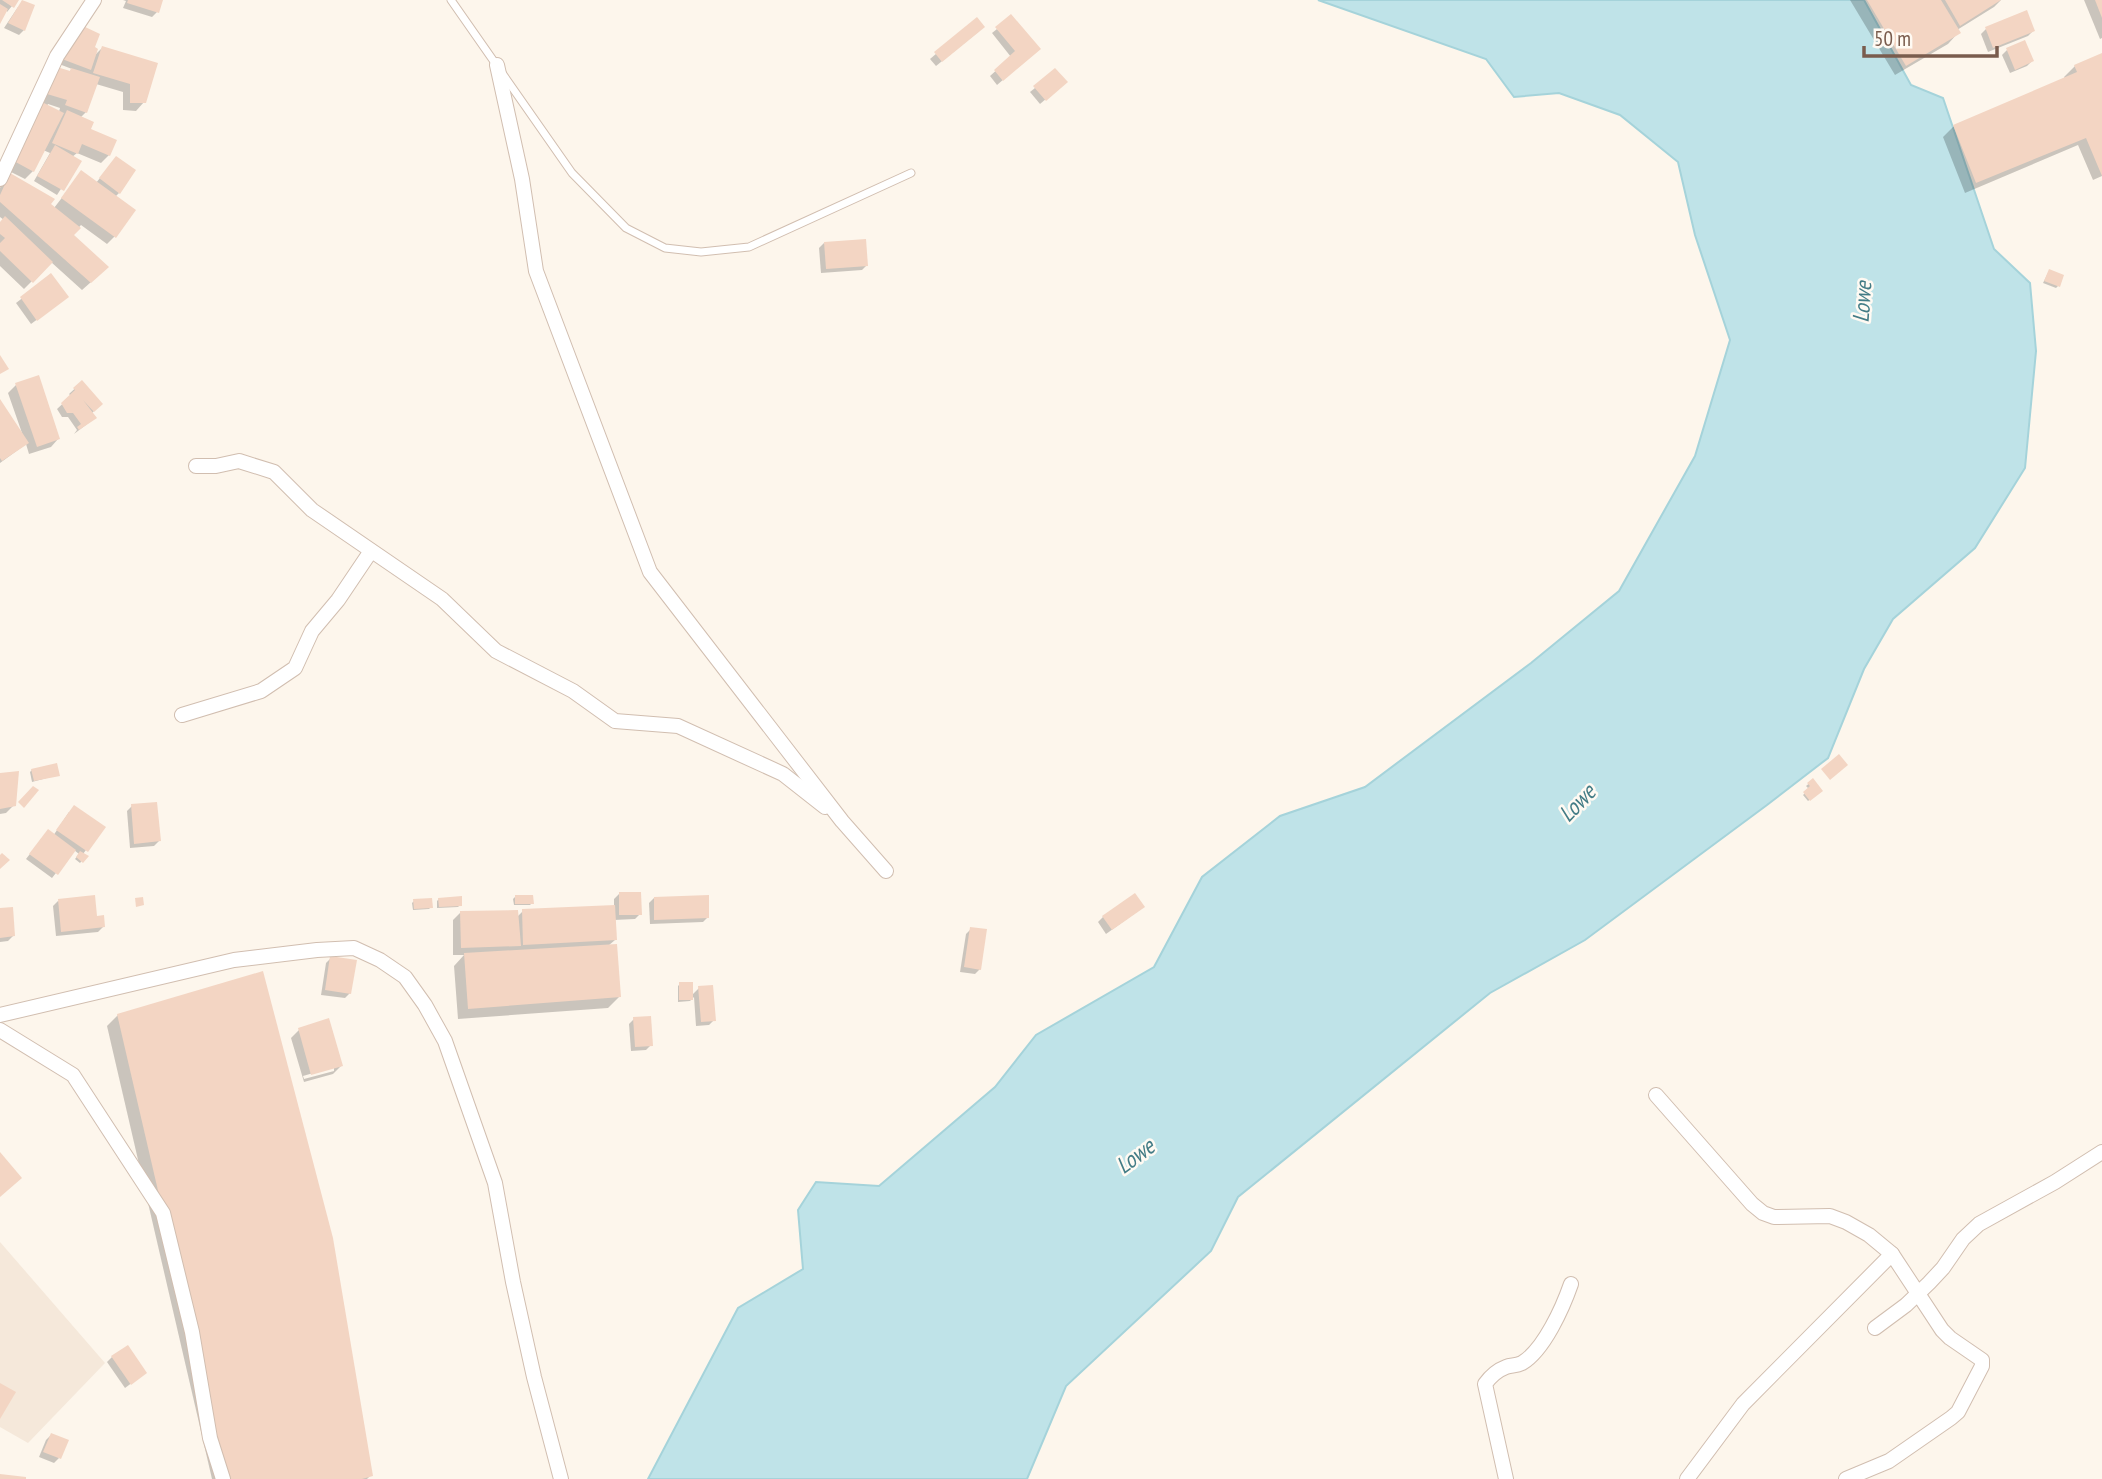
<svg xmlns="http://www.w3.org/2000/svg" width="2102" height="1479" viewBox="0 0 2102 1479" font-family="'PT Sans Narrow',sans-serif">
<rect width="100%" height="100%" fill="#fdf6ec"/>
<path fill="#f5e8da" d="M0,1242L105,1363L28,1443L0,1427Z"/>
<path fill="#bfe3e8" stroke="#a5d3da" stroke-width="2" d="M1318,0H1864L1911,85L1943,98L1994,249L2030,283L2036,351L2025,468L1975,548L1893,619L1864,669L1828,758L1767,805L1585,940L1490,993L1238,1197L1211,1251L1066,1386L1027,1479H648L738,1308L803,1269L798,1210L816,1182L879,1186L995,1087L1036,1035L1154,967L1202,877L1280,816L1365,787L1531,663L1619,591L1695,456L1730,340L1695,235L1678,162L1620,115L1559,93L1514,97L1486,59Z"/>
<g fill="#0003" fill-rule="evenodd">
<path d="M0,0H17L7,12L6,10L0,21Z"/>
<path d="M123,0H161L157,12L152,17L123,8L126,1Z"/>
<path d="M1850,0H2001L1994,7L1957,30L1958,33L1948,44L1895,75Z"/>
<path d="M2084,0H2102V38L2100,39Z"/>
<path d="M18,7L24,30L19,35L4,28Z"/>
<path d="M2026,12L2033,31L2028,36L1988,52L1981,34L1986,29Z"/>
<path d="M977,19L978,32L936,66L930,59Z"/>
<path d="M997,29L1033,54L997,85L990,76L1011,57L992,33Z"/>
<path d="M78,33L92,48L93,57L102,48L156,65L144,102L136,111L123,110V92L96,84L86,112L80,118L89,130L115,141L109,155L101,163L77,153L72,157L79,161L57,195L34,181L50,153L43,150L33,171L25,179L5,169L35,112L44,103L41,102L49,77L68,73L72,69L59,64ZM48,104L60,108L59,112L47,106Z"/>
<path d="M2024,42L2032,61L2027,66L2010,73L2002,55L2007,50Z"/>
<path d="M2102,55V176L2093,180L2078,145L1965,193L1943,137L1954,126L2065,79L2064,77L2075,66Z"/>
<path d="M1060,87L1040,104L1030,92L1035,88Z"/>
<path d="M111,164L119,193L115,197V236L107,244L81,225L72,235L99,275L82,290L51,262L24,289L0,266V224L4,220L0,217V188L2,183L10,175L54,208L81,173L96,183Z"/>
<path d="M824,243L867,265L862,270L821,273L819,248Z"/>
<path d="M2049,271L2058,286L2056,288L2043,283Z"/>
<path d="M51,276L62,301L31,324L16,303Z"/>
<path d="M82,382L101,404L92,413L95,418L74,434L77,430L68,417H62L57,409L71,396L69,394Z"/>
<path d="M16,385L58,439L51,447L29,454L26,444L0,463V404L22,433L8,393Z"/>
<path d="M32,770L58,775L32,782L30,772Z"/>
<path d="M0,775L14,805L6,813L0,814Z"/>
<path d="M1812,781L1820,791L1808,801L1803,795L1809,789L1806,786Z"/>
<path d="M132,806L159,841L154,846L130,848L127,811Z"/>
<path d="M69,812L103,827L83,854L86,856L80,863L75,859L79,854L74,850L52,878L26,859L43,837L53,836Z"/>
<path d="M619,894L640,914L635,919L614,920L615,940L608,946L619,997L608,1008L458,1019L454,966L464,955H453V920L461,912L517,917L523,911L614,907V899Z"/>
<path d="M515,897L532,903L530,905H514L513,899Z"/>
<path d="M654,898L708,917L703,922L650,924L649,903Z"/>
<path d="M439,899L460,905L458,907L437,908V901Z"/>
<path d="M58,901L95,917L103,927L98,932L56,936L53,906Z"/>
<path d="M414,901L431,907L429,909L413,910L412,903Z"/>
<path d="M0,910L13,936L8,941L0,942Z"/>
<path d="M1138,911L1106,934L1098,922L1103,917Z"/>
<path d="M971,929L980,969L975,974L960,972L966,934Z"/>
<path d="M331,958L350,993L345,998L321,995L326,963Z"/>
<path d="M680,984L692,995L699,988L714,1020L709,1025L696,1026L694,997L690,1001L678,1002V986Z"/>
<path d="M118,1015L371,1475L367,1479H212L107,1026Z"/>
<path d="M634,1019L651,1045L646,1050L631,1051L629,1024Z"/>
<path d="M299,1030L341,1066L333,1074L304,1082L291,1038ZM334,1067V1071L304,1079L303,1076Z"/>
<path d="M112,1357L145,1373L125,1388L107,1362Z"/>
<path d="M51,1435L59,1458L54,1463L39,1457L46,1440Z"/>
</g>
<g fill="#f3d5c3">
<path d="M2,0H19L14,8Z"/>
<path d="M22,0L35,5L25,31L8,23Z"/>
<path d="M128,0H163L159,13L127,3Z"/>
<path d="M1867,0H1941L1961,33L1906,66Z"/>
<path d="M1945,0H2001L1960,26Z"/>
<path d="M2095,0H2102V18Z"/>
<path d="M0,4L8,9L0,24Z"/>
<path d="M2027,10L2035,31L1993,48L1985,27Z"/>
<path d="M1011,14L1041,49L1003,81L994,70L1015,51L995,27Z"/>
<path d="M977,17L985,27L942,62L934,52Z"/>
<path d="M83,26L100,34L95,47L98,49L91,70L62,59Z"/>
<path d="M2025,40L2034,61L2015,70L2006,48Z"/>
<path d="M102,46L158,63L146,103H130V84L93,73Z"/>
<path d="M2102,53V176L2086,138L1976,183L1953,125L2077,72L2074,65Z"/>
<path d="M57,67L70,71L71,68L100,77L87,113L65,105L67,100L47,94Z"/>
<path d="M1055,68L1068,82L1046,101L1033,86Z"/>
<path d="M42,102L64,113L34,172L12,160Z"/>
<path d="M67,110L94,122L91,129L117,140L110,156L82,144L78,154L52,143Z"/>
<path d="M55,145L82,161L64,191L37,176Z"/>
<path d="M116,156L136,170L120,194L99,178Z"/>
<path d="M81,170L136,210L116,238L61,198Z"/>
<path d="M10,173L55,199L51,204L81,228L74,235L109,267L91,283L0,202V195Z"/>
<path d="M5,216L53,262L33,283L0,251V243L5,238L0,234V222Z"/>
<path d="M866,239L868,266L826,269L824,242Z"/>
<path d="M2049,269L2064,275L2060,287L2044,281Z"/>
<path d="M51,273L69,297L37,321L20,297Z"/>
<path d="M0,355L9,369L0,374Z"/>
<path d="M39,375L60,439L37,447L15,383Z"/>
<path d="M82,380L103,404L94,412L83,400L97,418L79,430L77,427L81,424L73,413H67L61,403L75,390L73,388Z"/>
<path d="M0,399L29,443L2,461L0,458Z"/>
<path d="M1839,754L1848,765L1830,780L1821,769Z"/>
<path d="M57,763L60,776L34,781L31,769Z"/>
<path d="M19,771L16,806L0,809V773Z"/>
<path d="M1813,778L1823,791L1810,801L1803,792L1810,786L1807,783Z"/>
<path d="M33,786L39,790L24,808L18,802Z"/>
<path d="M157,802L161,841L134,844L131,804Z"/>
<path d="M74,805L106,827L88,852L56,830Z"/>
<path d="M48,829L76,850L58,875L29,854Z"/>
<path d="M80,851L89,856L83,863L76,857Z"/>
<path d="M2,853L10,860L0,869V855Z"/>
<path d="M619,892H641L642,915H619Z"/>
<path d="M1135,893L1145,907L1112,930L1102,916Z"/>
<path d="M95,895L97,916L104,915L105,927L61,932L58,899Z"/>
<path d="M515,895H533L534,904H515Z"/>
<path d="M709,895V918L654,920V897Z"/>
<path d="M462,896V906L439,907L438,898Z"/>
<path d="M143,897L144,905L136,907L135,898Z"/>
<path d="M432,898L433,908L414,909L413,899Z"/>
<path d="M615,905L617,940L523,945L522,909Z"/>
<path d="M13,907L15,936L0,938V908Z"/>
<path d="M518,910L521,946L461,948L460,911Z"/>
<path d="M970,927L987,929L981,970L964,967Z"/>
<path d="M617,944L621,997L468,1009L464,953Z"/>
<path d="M330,956L357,960L351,994L325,990Z"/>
<path d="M263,971L333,1238L373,1476L362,1479H225L117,1014Z"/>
<rect x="679" y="982" width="14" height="18"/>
<path d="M713,985L716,1021L701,1022L698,986Z"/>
<path d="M651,1016L653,1046L635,1047L633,1017Z"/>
<path d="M329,1018L343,1066L311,1075L298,1028Z"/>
<path d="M0,1152L22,1178L0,1197Z"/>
<path d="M128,1345L147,1373L131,1385L111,1356Z"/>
<path d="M0,1383L16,1392L0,1419Z"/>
<path d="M51,1433L69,1440L61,1459L43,1452Z"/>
<path d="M0,1474L26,1477V1479H0Z"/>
</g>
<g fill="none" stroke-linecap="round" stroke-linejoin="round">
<defs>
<path id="lane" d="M451,0L572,173L626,228L665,248L701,252L749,247L911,173"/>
<g id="street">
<path d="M497,65L522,179L536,271L650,572L842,821L886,871"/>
<path d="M0,179L57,56L94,0"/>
<path d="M196,466H216L239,461L274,472L312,510L442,599L496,651L573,691L615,721L678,726L783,774L825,807"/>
<path d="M182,715L261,691L295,668L312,631L338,600L371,551"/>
<path d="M0,1015L234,960L317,950L354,948L380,960L405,977L425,1005L445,1041L495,1183L513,1282L534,1377L561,1479"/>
<path d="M0,1030L73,1075L163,1213L192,1332L210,1438L223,1479"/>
<path d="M1656,1095L1752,1204L1763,1213L1774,1217L1830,1216L1846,1222L1869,1235L1892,1254L1942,1330L1950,1338L1982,1360V1366L1958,1412L1951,1418L1889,1461L1846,1479"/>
<path d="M1875,1328L1906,1305L1929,1283L1943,1268L1963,1239L1979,1224L2055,1182L2102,1152"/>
<path d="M1506,1479L1485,1384C1490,1377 1498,1370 1506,1367C1511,1365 1516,1366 1522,1363C1544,1350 1563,1307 1571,1284"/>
<path d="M1687,1479L1743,1404L1892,1254"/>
</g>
</defs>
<use href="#lane" stroke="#d1beb0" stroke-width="9"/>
<use href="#street" stroke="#d1beb0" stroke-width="16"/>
<use href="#lane" stroke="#fff" stroke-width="7"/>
<use href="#street" stroke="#fff" stroke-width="14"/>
</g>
<g text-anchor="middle" stroke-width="5" stroke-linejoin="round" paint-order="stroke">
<g font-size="23" font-style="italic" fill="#437c86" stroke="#fffaf3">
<text transform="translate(1862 302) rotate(-86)" y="8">Lowe</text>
<text transform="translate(1577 803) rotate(-46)" y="8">Lowe</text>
<text transform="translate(1135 1156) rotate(-37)" y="8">Lowe</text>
</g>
</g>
<path d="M1864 46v10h133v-10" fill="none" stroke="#7a5c4d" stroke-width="3.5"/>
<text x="1874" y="46" font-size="21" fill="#7a5c4d" stroke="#fffaf3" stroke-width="5" paint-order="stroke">50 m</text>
</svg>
